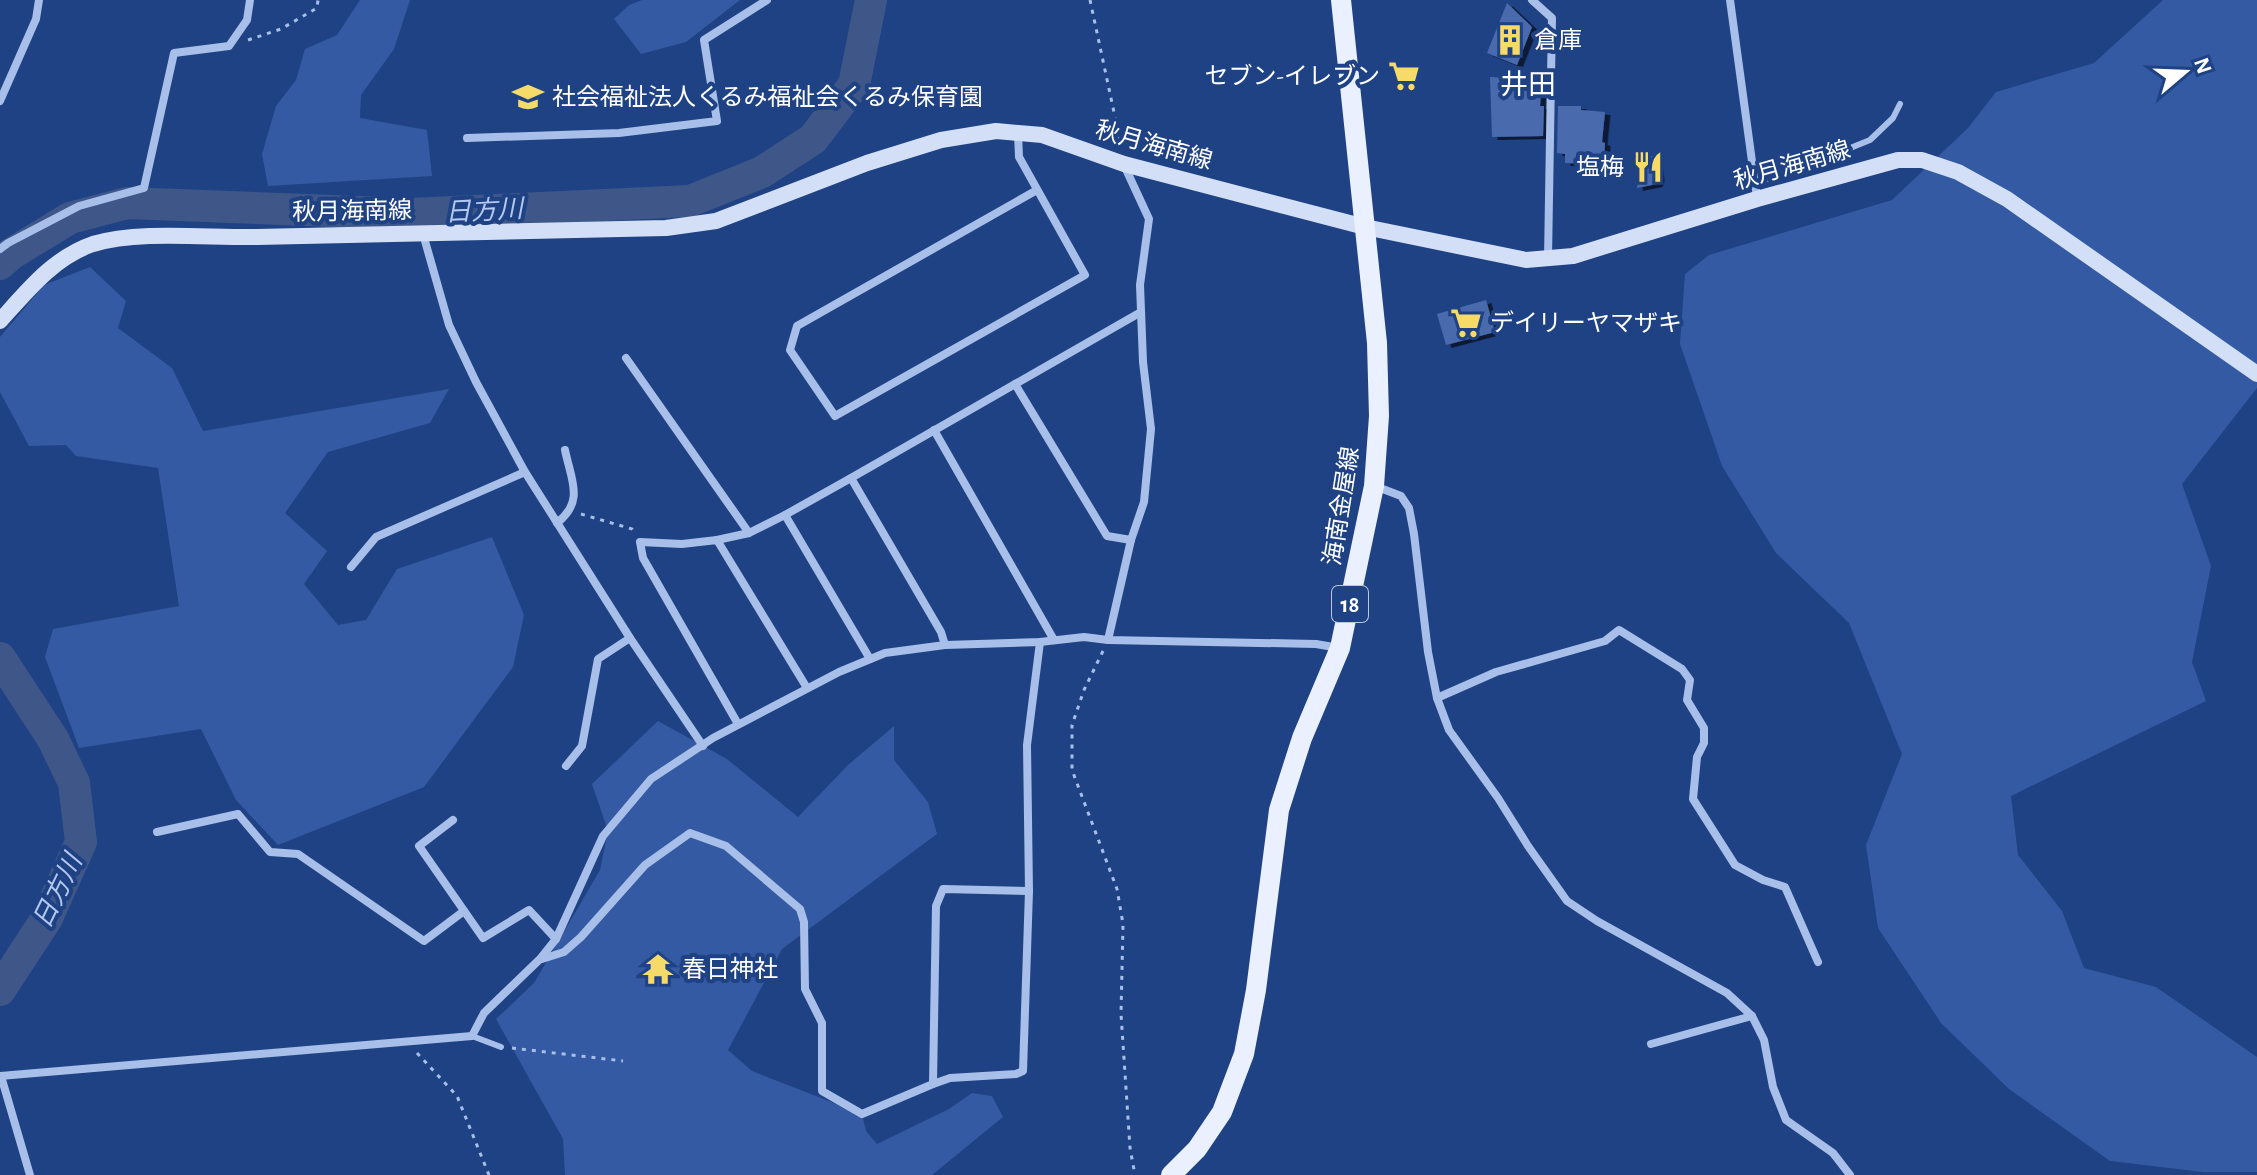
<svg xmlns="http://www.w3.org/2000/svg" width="2257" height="1175" viewBox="0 0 2257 1175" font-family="'Alegreya Sans','Noto Sans JP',sans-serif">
<defs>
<filter id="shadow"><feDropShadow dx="5.5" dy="3" stdDeviation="0" flood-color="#0009"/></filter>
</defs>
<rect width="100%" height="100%" fill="#1f4284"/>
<g fill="#335aa2">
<path d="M360,0H410L394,49L361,95L360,118L427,130L432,176L268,186L262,154L276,106L296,80L305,49L337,35Z"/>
<path d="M642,0H740L686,42L641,54L614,19L629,5Z"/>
<path d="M2163,0H2257V388L2182,484L2211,566L2192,662L2206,701L2011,796L2018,855L2062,911L2084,968L2156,987L2257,1057V1172H2203L2110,1161L2009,1089L1941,1023L1878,928L1866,845L1902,754L1849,623L1776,553L1722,466L1680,344L1685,274L1709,255L1892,200L1968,128L1996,92L2094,63Z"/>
<path d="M90,267L126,301L118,328L172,368L203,431L449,389L430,423L328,452L285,513L327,551L304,584L338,625L366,620L397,569L492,537L524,615L513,667L424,787L278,845L236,800L201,729L79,748L45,657L53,629L179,606L158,468L76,456L66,445L29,446L0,392V337L44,285Z"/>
<path d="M658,721L727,759L798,817L848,765L894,726V760L928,802L937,834L782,949L728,1050L752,1071L862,1114L866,1131L877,1144L949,1109L972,1093L992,1096L1003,1117L932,1175H565L563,1139L496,1019L534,983L600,870L608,831L592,784Z"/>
</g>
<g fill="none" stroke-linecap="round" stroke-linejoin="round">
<g stroke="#3e5788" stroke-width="32">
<path d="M0,264L11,254L70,218L127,203L411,214L690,201L762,172L813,139L854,85L871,0"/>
<path d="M0,658L53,739L74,783L81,842L47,918L0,990"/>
</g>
</g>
<g fill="#486bad" filter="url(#shadow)">
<path d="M1507,3L1532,27L1517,65L1487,53Z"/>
<path d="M1490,77L1542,80L1540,106H1544L1543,136L1492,137Z"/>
<path d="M1558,106H1581V110L1605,112L1602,142L1605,143L1604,164L1565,163V154L1557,153Z"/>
<path d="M1640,156H1656L1659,178L1657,184L1637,188Z"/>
<path d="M1486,300L1495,332L1446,345L1437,314Z"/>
</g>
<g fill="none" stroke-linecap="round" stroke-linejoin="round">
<g stroke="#a7bfe9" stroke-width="3" stroke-dasharray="4 6" stroke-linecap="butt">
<path d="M1090,0L1121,145"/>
<path d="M248,40L281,29L317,8L318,0"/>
<path d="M581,514L632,529L634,532"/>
<path d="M1103,651L1084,690L1072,725V770L1117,889L1123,924L1121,1014L1130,1148L1135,1175"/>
<path d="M512,1048L623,1061"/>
<path d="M417,1053L457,1096L489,1175"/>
</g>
<g stroke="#a7bfe9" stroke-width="6">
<path d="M1757,182L1796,170L1870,140L1893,118L1900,104"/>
<path d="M472,1036L501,1047"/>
</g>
<g stroke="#a7bfe9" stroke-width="8">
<path d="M1532,0L1552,18L1548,258"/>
<path d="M1730,0L1757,198"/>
<path d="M0,101L36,19L39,0"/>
<path d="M1018,134L1019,157L1085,275L835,416L790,350L797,326L1037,190"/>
<path d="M467,138L619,133L717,121L704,40L767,0"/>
<path d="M423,234L449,325L476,382L525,472L630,638L703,746"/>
<path d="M0,249L8,243L79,206L144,188L174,53L229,46L247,20L250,0"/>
<path d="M626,358L749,533"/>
<path d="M1015,384L1107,536L1131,540"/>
<path d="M934,430L1054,640"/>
<path d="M851,478L1141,312"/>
<path d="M1375,486L1401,496L1409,508L1414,534L1428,652L1437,698L1449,730L1498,798L1528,846L1567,901L1597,921L1727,993L1752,1016L1764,1040L1773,1087L1786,1120L1833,1153L1850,1175"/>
<path d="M785,515L851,478L941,632L945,645"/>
<path d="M557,523C585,501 571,480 565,450"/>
<path d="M717,540L749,533L785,515L870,659"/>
<path d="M351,567L376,537L525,472"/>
<path d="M1108,640L1131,540L1144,502L1151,429L1143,362L1140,285L1149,219L1124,165"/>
<path d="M1437,698L1496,672L1605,641L1619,630L1682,669L1690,680L1687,700L1704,728V743L1697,757L1693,799L1735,865L1763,880L1785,887L1818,962"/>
<path d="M738,724L643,558L640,542L682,544L717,540L807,688"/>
<path d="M566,766L582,746L598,659L630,638"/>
<path d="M453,820L419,846L483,938L529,910L556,939"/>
<path d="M157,832L238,814L270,852L298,854L424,941L464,911"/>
<path d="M542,959L564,952L581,937L645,865L690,833L726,846L800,909L804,922L805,989L822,1023V1091L862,1114L933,1084L936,906L943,889L1029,891L1027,745L1040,642"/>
<path d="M1651,1044L1752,1016"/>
<path d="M0,1076L472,1036L484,1013L540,959L556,939L603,836L651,779L713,738L839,672L885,653L945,645L1040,642L1084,637L1108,640L1316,644L1339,648"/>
<path d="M1,1076L30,1175"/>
<path d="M933,1084L950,1078L1016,1074L1023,1071L1029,891"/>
</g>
<path stroke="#d2dff7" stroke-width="16" d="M0,321C27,291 54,257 93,244C139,230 208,238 257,237C393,234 530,231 666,228L716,221L867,163L941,140L996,131L1042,135L1124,164L1365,227L1526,260L1573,256L1757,199L1898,160H1922L1958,172L2007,199L2257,374"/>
<path stroke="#ebf0fe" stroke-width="20" d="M1171,1175L1197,1149L1222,1112L1244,1054L1256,990L1279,810L1302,738L1340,648L1374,486L1379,416L1377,343L1341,0"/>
</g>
<defs>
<symbol id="building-bare" viewBox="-9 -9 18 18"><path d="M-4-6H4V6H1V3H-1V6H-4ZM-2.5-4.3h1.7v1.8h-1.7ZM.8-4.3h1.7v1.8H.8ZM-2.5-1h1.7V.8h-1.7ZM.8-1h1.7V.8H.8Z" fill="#f7db68" stroke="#1f4284" stroke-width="2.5" paint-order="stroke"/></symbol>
<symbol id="supermarket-bare" viewBox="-9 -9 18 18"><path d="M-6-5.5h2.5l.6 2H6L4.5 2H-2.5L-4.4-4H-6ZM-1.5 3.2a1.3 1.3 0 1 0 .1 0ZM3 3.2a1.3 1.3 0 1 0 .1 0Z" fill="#f7db68" stroke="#1f4284" stroke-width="2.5" paint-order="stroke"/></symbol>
<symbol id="school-bare" viewBox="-9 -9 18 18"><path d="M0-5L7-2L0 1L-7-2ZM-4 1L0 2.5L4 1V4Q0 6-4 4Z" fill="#f7db68" stroke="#1f4284" stroke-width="2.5" paint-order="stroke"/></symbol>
<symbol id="restaurant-bare" viewBox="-9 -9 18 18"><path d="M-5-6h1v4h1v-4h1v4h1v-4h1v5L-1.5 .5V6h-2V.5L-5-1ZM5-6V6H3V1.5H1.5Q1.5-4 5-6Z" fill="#f7db68" stroke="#1f4284" stroke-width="2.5" paint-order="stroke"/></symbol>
<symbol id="temple-bare" viewBox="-9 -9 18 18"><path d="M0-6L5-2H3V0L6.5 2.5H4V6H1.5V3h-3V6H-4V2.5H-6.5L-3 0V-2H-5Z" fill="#f7db68" stroke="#1f4284" stroke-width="2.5" paint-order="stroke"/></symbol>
</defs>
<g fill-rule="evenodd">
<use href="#building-bare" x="1488" y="18" width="44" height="44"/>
<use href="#supermarket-bare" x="1382" y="54" width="44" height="44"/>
<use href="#school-bare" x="506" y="75" width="44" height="44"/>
<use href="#restaurant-bare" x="1626" y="145" width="44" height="44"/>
<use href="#supermarket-bare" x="1444" y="301" width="44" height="44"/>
<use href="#temple-bare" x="636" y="947" width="44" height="44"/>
</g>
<g text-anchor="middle" stroke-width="8" stroke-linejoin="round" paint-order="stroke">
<rect fill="#1f4284" stroke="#bcc6da" stroke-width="2" x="1332" y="586" width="36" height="36" rx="6"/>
<g font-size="22" font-weight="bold" fill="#fff">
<text x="1350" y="612">18</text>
</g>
<g font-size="24" fill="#fff" stroke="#1f4284" text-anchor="start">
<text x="1534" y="48">倉庫</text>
<text x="1380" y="84" text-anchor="end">セブン-イレブン</text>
<text x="552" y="105">社会福祉法人くるみ福祉会くるみ保育園</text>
<text x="1624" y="175" text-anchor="end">塩梅</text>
<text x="1490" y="331">デイリーヤマザキ</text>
<text x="682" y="977">春日神社</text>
</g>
<g font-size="24" fill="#fff" stroke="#1f4284">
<text transform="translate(1154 145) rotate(16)" y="8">秋月海南線</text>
<text transform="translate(1792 165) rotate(-16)" y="8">秋月海南線</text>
<text transform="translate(352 211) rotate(-1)" y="8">秋月海南線</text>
<text transform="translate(1341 506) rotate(-81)" y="8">海南金屋線</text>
</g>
<g font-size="26" font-style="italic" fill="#b3c9f1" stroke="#1f4284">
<text transform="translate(484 210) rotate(-3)" y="9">日方川</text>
<text transform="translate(57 891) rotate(-64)" y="9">日方川</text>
</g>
<g font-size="28" fill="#fff" stroke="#1f4284">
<text x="1528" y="94">井田</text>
</g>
</g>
<g transform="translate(2185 72) rotate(71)" stroke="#1f4284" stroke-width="6" paint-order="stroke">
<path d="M0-6L14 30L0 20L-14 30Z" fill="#ffffff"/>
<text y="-12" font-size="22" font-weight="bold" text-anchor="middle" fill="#ffffff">N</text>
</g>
</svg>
